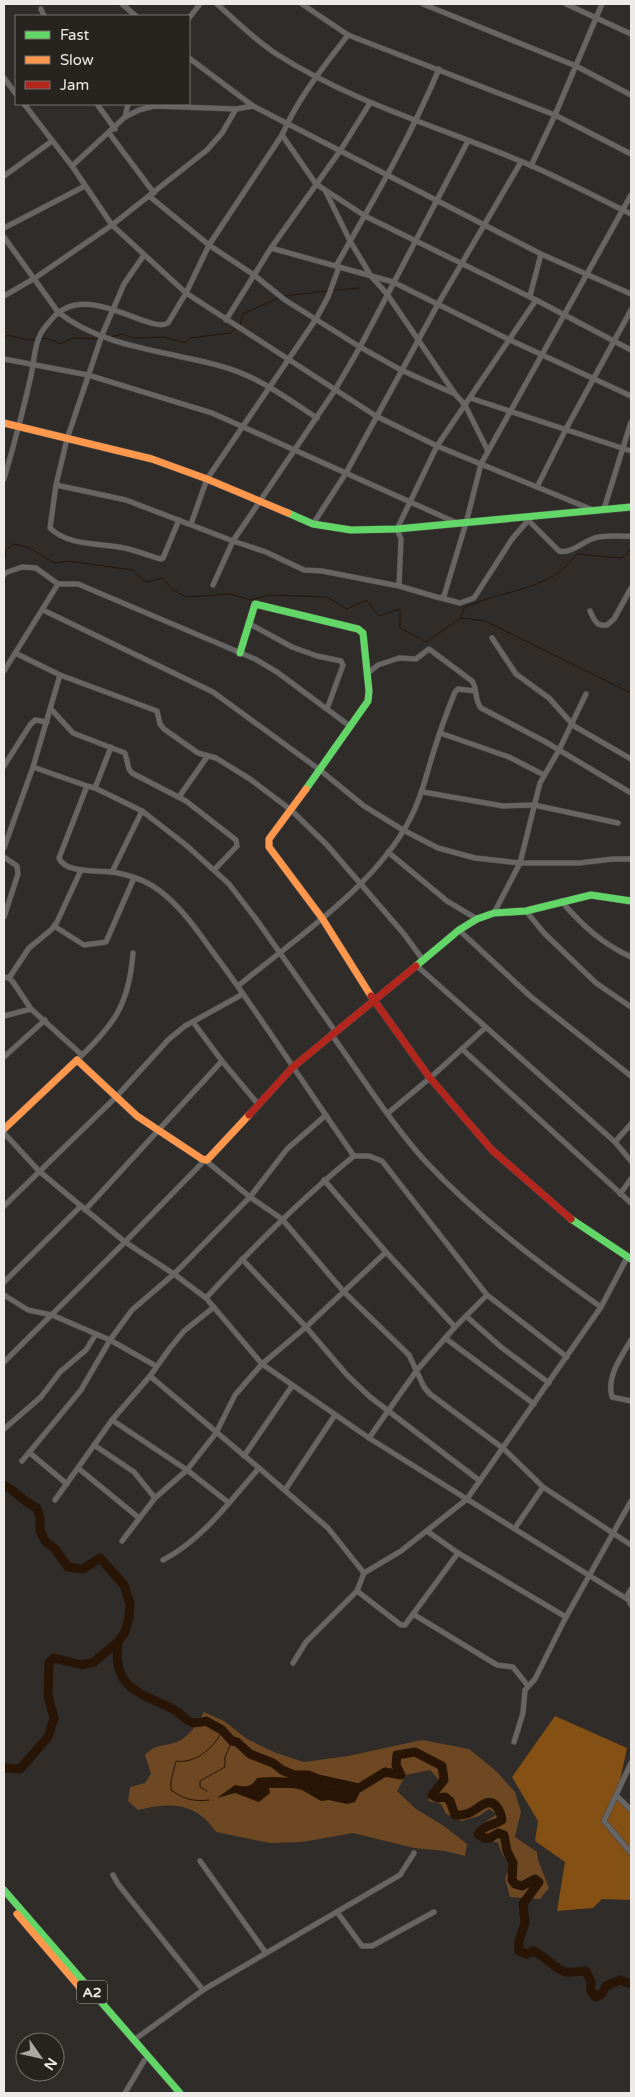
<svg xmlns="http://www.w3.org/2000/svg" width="635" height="2097" viewBox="0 0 635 2097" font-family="'Varela Round',sans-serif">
<rect width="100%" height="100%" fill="#2f2c2a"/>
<path fill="#6d4823" d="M204,1712L224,1721L247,1739L276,1753L304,1762L348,1756L422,1740L469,1749L495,1770L515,1792L521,1812L515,1837L537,1852L538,1860L549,1888L540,1899L510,1897L505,1878L511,1865L502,1854L498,1842H487L475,1837L478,1827L497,1814L489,1809L479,1816L462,1821L446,1814L441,1804L429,1801L428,1793L439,1780L430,1770L406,1775L397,1791L416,1809L444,1826L467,1844L465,1856L445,1851L414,1848L353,1833L302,1842L270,1843L216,1832C196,1802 170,1802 138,1810L128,1801L130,1787L145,1783L151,1774L145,1755C156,1743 163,1747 177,1742C190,1736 197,1724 204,1712Z"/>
<path fill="#855013" d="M555,1716L627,1748L616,1799L631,1807V1900L602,1899L593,1908L557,1911L565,1862L535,1841L538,1821L512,1777Z"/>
<path fill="#281506" d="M271,1777L297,1778L308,1777L328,1786L361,1790L355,1802L347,1804L329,1800L321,1801L302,1790L293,1788H269L270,1793L259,1802L235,1793L217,1798L235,1785C245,1787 251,1788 257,1778Z"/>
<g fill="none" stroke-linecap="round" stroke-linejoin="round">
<g stroke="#281506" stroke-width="1">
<path d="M4,5L12,4"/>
<path d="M334,290L360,288"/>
<path d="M284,296L327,291"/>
<path d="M240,326L243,314L278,298"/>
<path d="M4,336C14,334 24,341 35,340"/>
<path d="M111,337L122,334L134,338L164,337L185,343L190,338L230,333L236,328"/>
<path d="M42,339L46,338L61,344L73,338L98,339"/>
<path d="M4,558H6L5,551L14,544L28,547L54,563L69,561L132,570L146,582L162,578L173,590L186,597L231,594L250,600L269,595L327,597L347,609L366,600L379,616L400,609V628L426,642L461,618L485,621L631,693"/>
<path d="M461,618L464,608C494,593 530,592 558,573C565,568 571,560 577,554L622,558L631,549"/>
<path d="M207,1791L200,1787V1781L225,1767V1757L232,1741"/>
<path d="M209,1800C193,1802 184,1799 171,1790V1781L176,1761C194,1764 211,1750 220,1735"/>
<path d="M631,2001V2002"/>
</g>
<g stroke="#281506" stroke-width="9">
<path d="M4,1485C16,1491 24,1503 37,1508L40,1518V1530L45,1541L55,1549L68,1567L83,1569L100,1558L124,1585L130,1603L129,1617L125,1632L118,1642L94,1662L82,1665L54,1658L49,1663L48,1695L54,1718L48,1737L20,1769L4,1768"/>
<path d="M118,1642C112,1689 139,1692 173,1709C188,1717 186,1727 206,1721L222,1730L232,1741L237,1742L250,1754L273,1763L282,1770L294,1775H308L318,1779L359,1788L385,1772L401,1775L396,1765L397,1755L415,1752L442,1766L444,1780L432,1795L437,1798L445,1797L450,1801L455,1815C470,1816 473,1810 484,1804C495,1798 501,1812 502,1820C493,1826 485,1824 478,1834L484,1838H490L498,1833L504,1835L507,1851L513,1863L512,1880L515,1884L522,1886L535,1879L539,1882L523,1904L525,1923L519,1941V1951L527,1954L533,1951C545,1956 556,1970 566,1972C572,1973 580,1971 586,1971L591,1982V1991L596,1997L602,1994L606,1986L620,1980L631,1984"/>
</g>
<defs>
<g id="street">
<path d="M122,4L136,16"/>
<path d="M217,4C237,22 256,41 278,55C357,105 447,129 532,166C566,181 598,198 631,214"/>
<path d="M302,4L348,35L555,115L631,154"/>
<path d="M423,4L576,66L631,95"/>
<path d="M566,4L631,34"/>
<path d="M41,9L44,16"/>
<path d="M189,18L200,4"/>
<path d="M189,58L253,106L541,254L631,294"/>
<path d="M4,78L16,94"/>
<path d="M24,104L72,166L112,225L186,293L376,416L437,446L593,510"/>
<path d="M97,104L115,129"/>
<path d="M125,117L128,104"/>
<path d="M109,133L154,193"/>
<path d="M282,135L316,184L365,216L536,300L631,350"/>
<path d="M72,166L125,117L139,110L154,106L236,109L253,106"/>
<path d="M531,166L555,115L602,4"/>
<path d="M4,176L52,141"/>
<path d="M325,190L350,241L371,276L387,294L455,394L465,405L488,451"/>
<path d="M149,196L209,245L254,275L285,300L360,347L401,370L455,394"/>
<path d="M4,228L85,186"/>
<path d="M4,237L58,312C104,349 172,351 227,368C260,378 288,399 317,418"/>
<path d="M271,248L393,282L510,340L631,396"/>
<path d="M144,255L124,284L102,335L67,439L56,485L50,528C68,546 100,543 124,548C136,550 148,556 161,559L163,558L179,520"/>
<path d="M336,266C373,201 410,138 439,69"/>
<path d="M4,296L35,278L112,225L207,150L222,133L236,109"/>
<path d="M530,296L541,254"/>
<path d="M226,320L271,248L340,151L370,103"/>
<path d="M4,359L88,375L212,413L457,523"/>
<path d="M470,398L631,451"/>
<path d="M4,479C14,445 23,411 31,376C34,363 34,347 40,335C42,330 47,325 51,320C85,278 149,335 168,323L186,293L209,245L282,135C298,98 324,66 348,35"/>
<path d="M56,485L126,500L233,541L335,390L360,347L468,141"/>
<path d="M537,487L566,429L631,310"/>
<path d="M604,509L631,422"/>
<path d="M528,520L559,551C570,554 581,543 592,539C603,534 619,537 631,536"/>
<path d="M191,524L207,479L316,319L328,297L339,267"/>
<path d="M313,524L346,473L438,304L521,162"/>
<path d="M4,575L5,573L22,567L36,568L58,584H78L255,659L277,672L351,727"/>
<path d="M213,585L233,541L266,552L304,570L322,571L399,586L440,598L444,596L466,523L481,464L631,195"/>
<path d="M399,586L401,539L397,529L437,446L536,300"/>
<path d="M441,598L460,603L474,598L512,539L531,517"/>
<path d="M43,610L213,692L320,770L364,806L403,830L438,848L475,858L520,863H579L613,859H631"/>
<path d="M590,611C594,619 596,627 607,625L614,619L631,588"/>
<path d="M248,623L292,647L317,656L341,661L343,665L327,709"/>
<path d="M492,638L516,674L549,698L574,726L631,759"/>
<path d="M15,653L60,675L157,711L160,724L164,729L198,753L216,758L250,779L291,810L327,845L404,934L423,960"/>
<path d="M4,671L58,584"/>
<path d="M368,673L378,665L399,658L416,659L429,649L472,681C478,689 474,700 481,708L544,741L631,793"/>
<path d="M51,709L73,733L125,753L129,769L132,773L186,801L236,840L237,846L214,870"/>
<path d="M440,733L509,757L544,775"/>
<path d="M4,766L30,725L35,720L47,722"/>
<path d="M33,767L87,786L95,788L142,811L186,845L229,884L256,919L335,1031"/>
<path d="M87,786L59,858C66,875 102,869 118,873C132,876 149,882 160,891C185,910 202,938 221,963C267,1026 309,1092 354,1156"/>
<path d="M95,788L111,747"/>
<path d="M423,792L503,806L534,805L618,823"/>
<path d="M179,797L207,757"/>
<path d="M4,848L33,767L60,675"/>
<path d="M388,852L447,901L477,919"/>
<path d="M4,857L17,866L18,874L4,917"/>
<path d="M112,872L142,811"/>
<path d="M561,901C583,926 601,943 631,957"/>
<path d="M526,911L544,933L596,983L631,1007"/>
<path d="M494,913L520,863L540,783L559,750L586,694"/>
<path d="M54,926L84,945L106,942L134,878"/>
<path d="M459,930L530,996L631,1076"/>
<path d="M416,965L615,1142L631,1161"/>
<path d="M4,977L9,978L13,982L31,1009L82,1055"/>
<path d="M9,978L29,948L51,930L57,922L81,870"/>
<path d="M238,986C295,939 378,884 411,817C421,798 425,780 431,760C438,737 446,714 455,692L458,689L475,691"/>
<path d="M4,1016L31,1009"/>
<path d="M193,1022L222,1061L258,1104"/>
<path d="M331,1034C361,1075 392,1125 426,1162C478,1217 540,1264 601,1307"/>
<path d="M462,1049L631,1203"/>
<path d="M4,1057L45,1020"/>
<path d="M77,1060C114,1025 129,1005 133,953"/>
<path d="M388,1113L430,1078L485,1028"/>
<path d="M4,1133L39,1171L81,1206L125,1242L174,1274L206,1298L262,1364L369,1438L627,1599"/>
<path d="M615,1142L631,1124"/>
<path d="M324,1180L386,1252L455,1327"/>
<path d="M620,1194L631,1179"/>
<path d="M4,1206L117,1096L169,1039L185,1026L243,994"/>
<path d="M85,1210L222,1061"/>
<path d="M242,1259L306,1327L347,1375L370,1397L480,1481"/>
<path d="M4,1282L81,1206"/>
<path d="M4,1295L28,1310L52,1315L110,1340L156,1366"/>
<path d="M206,1298C253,1247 301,1199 354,1156H369L382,1161L487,1295L567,1357"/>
<path d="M466,1316L501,1347L549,1383"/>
<path d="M445,1338L534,1404"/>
<path d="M631,1340C622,1356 606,1376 612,1397L631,1401"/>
<path d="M4,1362L125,1242L205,1160L250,1197L282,1219L344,1292L409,1355L424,1387L430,1394L504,1449L543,1487L631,1545"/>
<path d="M150,1376L259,1468L328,1528L364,1573"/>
<path d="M112,1420L187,1470L229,1503"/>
<path d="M4,1429L41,1397L60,1372L86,1350L96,1334"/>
<path d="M369,1438L417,1370L455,1327L487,1295"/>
<path d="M94,1445L134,1472L155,1498"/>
<path d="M30,1453L67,1484"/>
<path d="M244,1456L292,1386"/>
<path d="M22,1461L81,1390L110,1340L132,1310L174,1274L250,1197L287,1149L326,1115"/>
<path d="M78,1468L139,1518"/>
<path d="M285,1490L335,1415"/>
<path d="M55,1500L112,1420L150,1376L170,1348L184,1331L214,1307"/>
<path d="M515,1528L543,1487"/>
<path d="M427,1531L458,1553L566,1617"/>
<path d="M122,1541L155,1498L187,1470L216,1433L235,1395L262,1364L306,1327L386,1252"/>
<path d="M163,1560C202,1540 231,1500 259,1468"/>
<path d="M631,1589L627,1596L631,1605"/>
<path d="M357,1591L401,1625H405L458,1553"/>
<path d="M413,1614L497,1665L513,1667L528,1686"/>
<path d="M293,1663L306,1642L357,1591L364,1573L401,1551L467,1499L601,1307L628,1256"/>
<path d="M514,1742L523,1713L525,1690L535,1679L566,1617L631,1501"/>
<path d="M631,1763L604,1821L631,1853"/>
<path d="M617,1796L631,1810"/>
<path d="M200,1861L266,1953"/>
<path d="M113,1875L118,1884L203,1990"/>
<path d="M337,1912L362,1946H372L434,1912"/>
<path d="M134,2040L203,1990L400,1875L414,1853"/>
<path d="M125,2093L144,2061"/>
</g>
<g id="fast">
<path d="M288,513L313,524L351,530L397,529L631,507"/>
<path d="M240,653L255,604L358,629L363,633L369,691L368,701L306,789"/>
<path d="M416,966L459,930L477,919L494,913L526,911L591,895L631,901"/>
<path d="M571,1219L631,1259"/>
<path d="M4,1890L180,2093"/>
</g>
<g id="slow">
<path d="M4,423L152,459L207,479L288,513"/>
<path d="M306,789L269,839V847L322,918L371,996"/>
<path d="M4,1129L77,1060L137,1116L202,1159L207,1160L249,1115"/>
<path d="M17,1914L88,1997"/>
</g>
<g id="jam">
<path d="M371,996L430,1078L492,1150L571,1219"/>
<path d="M249,1115L293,1067L416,966"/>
</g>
</defs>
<use href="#street" stroke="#4a4846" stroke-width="6"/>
<use href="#fast" stroke="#4a4846" stroke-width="8"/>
<use href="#slow" stroke="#4a4846" stroke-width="8"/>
<use href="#jam" stroke="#4a4846" stroke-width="8"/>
<use href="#street" stroke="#686665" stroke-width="5"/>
<use href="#fast" stroke="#63d668" stroke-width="7"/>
<use href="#slow" stroke="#ff974d" stroke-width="7"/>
<use href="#jam" stroke="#b3261e" stroke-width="7"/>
</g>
<g text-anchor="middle" stroke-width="4" stroke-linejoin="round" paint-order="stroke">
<rect fill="#27231f" stroke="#b2aeab" stroke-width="1" x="77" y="1980.5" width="30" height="23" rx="4"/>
<g font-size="14" font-weight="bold" fill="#edeae7">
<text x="92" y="1997">A2</text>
</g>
</g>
<rect width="635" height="2097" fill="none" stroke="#edeae7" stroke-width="10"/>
<rect x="15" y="15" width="175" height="90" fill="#27231f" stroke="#76736f"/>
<rect x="25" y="31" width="25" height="8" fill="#63d668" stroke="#76736f"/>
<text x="60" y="40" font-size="15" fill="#edeae7">Fast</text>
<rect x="25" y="56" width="25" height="8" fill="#ff974d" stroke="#76736f"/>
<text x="60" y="65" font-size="15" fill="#edeae7">Slow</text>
<rect x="25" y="81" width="25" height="8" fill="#b3261e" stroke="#76736f"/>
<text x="60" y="90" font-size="15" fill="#edeae7">Jam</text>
<g transform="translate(40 2057) rotate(124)"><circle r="24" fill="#27231f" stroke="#76736f"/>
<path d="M0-4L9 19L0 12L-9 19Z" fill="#aaa8a5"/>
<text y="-8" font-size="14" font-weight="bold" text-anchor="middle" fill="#edeae7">N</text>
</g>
</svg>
